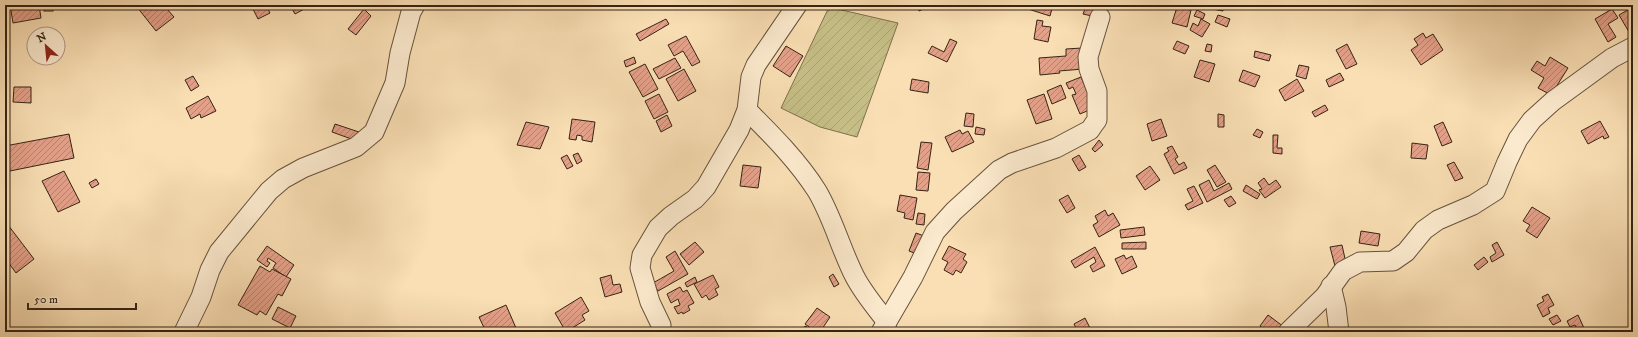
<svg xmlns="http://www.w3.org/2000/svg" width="1638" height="337" viewBox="0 0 1638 337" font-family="'IM FELL DW Pica',serif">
<defs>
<pattern id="garden-furrows" width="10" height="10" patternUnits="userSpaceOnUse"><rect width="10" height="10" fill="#c6bf87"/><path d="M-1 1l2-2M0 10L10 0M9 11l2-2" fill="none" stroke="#aba474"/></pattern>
<pattern id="building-hatch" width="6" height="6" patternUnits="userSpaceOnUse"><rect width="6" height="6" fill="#e4a18a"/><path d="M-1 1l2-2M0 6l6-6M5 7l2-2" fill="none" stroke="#ba8370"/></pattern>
</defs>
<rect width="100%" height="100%" fill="#fadfb4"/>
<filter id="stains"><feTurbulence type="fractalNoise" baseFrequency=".005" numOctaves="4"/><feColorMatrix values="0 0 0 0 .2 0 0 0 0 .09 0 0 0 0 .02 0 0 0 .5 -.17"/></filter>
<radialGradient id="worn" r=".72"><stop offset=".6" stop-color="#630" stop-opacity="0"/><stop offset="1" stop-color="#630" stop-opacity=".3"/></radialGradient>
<path fill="url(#garden-furrows)" stroke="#7e714d" d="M829,7L898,23L857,137L820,127L781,108Z"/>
<g fill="url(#building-hatch)" stroke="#352313">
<path d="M10,5H39L41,18L13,23Z"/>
<rect x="44" y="5" width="9" height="6"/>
<path d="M140,5H170L171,7L167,9L174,17L156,31L137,7Z"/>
<path d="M251,5H266L270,13L258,19Z"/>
<path d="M290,5H306L308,7L295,14Z"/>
<path d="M917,5H933L919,11Z"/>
<path d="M1026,5H1053L1050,16L1025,8Z"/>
<path d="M1076,5H1094L1092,16L1083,14L1085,9L1075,7Z"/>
<path d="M1100,5H1113V6L1104,12Z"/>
<path d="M1213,5H1224L1223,11L1212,9Z"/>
<path d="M1177,7L1191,10L1187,27L1172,23Z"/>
<path d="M1633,7V30L1629,32L1619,15Z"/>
<path d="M364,9L371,16L356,35L348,29Z"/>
<path d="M1612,9L1618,18L1608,24L1616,37L1608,42L1595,19Z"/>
<path d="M1197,10L1205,14L1203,19L1194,16Z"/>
<path d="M1218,15L1230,19L1227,27L1215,22Z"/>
<path d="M666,19L669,24L640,41L636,34Z"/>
<path d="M1201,19L1210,24L1202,37L1190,30L1193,23L1198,26Z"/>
<path d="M1037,20L1043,21L1042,26L1051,27L1048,42L1034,39Z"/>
<path d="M1423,33L1426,38L1433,34L1443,50L1421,65L1411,50L1418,45L1414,39Z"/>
<path d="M686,36L700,62L692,66L683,51L674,56L668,45Z"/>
<path d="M950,39L957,42L947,62L928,53L932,46L944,52Z"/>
<path d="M1177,41L1189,46L1185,54L1173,49Z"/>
<path d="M1207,44L1212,45L1211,52L1205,51Z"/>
<path d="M1347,44L1357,64L1346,69L1336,50Z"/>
<path d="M786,46L803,56L790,77L773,66Z"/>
<path d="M1082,48L1083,69L1059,71L1060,73L1040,75L1039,58L1066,56V49Z"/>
<path d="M1255,51L1271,55L1269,61L1254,57Z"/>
<path d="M634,57L636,63L626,67L624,61Z"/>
<path d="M1550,57L1568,68L1551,95L1538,88L1544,78L1531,70L1537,61L1545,66Z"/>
<path d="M675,58L681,68L659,79L653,69Z"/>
<path d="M1200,60L1215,64L1209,82L1194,77Z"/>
<path d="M645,64L658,89L643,97L629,72Z"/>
<path d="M1299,65L1309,67L1306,79L1296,76Z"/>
<path d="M684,69L696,91L678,101L666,79Z"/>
<path d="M1243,70L1260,76L1255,87L1239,81Z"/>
<path d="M1340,73L1344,80L1329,87L1326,80Z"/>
<path d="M193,76L199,86L191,91L185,80Z"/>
<path d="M1081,77L1094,108L1080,114L1072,95L1076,94L1073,87L1069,89L1066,83Z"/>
<path d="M912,79L929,82L928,93L910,90Z"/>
<path d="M1297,79L1304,91L1285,101L1279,90Z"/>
<path d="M1061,85L1066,98L1052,104L1047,91Z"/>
<path d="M14,87H31V103L13,102Z"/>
<path d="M659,94L668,112L654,119L645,101Z"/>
<path d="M1044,94L1052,119L1036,124L1027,100Z"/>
<path d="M208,96L216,111L201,118L200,114L191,119L186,108Z"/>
<path d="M1325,105L1328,110L1315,117L1312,112Z"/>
<path d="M966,113L974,114L973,127L964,126Z"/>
<path d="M1218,114L1224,115V127H1218Z"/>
<path d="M667,115L672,126L661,132L656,121Z"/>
<path d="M572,119L595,122L592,142L582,140V136L577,135L576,140L569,139Z"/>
<path d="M1161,119L1167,136L1152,141L1147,124Z"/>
<path d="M1600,121L1609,137L1604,139L1603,136L1588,144L1581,131Z"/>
<path d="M526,122L549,127L540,149L517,145Z"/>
<path d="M1443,122L1452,142L1442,146L1434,126Z"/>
<path d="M335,124L359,132L357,141L332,132Z"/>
<path d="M976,127L985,129L984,135L975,134Z"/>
<path d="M1257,129L1263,132L1260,138L1253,135Z"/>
<path d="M960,130L962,134L968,131L974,142L952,152L945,137Z"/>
<path d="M69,134L74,158L10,171L5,146Z"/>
<path d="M1273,135H1278L1277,148H1282V154L1273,153Z"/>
<path d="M1099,140L1103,145L1095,152L1092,149Z"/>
<path d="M921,142L932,143L928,170L917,168Z"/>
<path d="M1412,143L1428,145L1426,159L1411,158Z"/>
<path d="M1172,146L1178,157L1175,159L1179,165L1184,162L1187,168L1174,174L1164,154L1169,151L1167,148Z"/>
<path d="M578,153L582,161L577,164L573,155Z"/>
<path d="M567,155L573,166L567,169L561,158Z"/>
<path d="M1079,155L1086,167L1079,171L1072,159Z"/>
<path d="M1454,162L1463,178L1455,181L1447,165Z"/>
<path d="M743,165L761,167L758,188L740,186Z"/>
<path d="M1215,165L1226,182L1217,187L1207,170Z"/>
<path d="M1150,166L1160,180L1145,190L1136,176Z"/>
<path d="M64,171L80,202L58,212L42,181Z"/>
<path d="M918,172L930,173L928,191L916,190Z"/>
<path d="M1264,178L1269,185L1276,180L1281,187L1265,198L1259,190L1262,189L1258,183Z"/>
<path d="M96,179L99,184L92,188L89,183Z"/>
<path d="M1209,180L1214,191L1229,183L1232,189L1207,202L1199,185Z"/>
<path d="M1246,185L1260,194L1257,199L1243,191Z"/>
<path d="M1194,186L1203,203L1188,210L1185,205L1193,201L1187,189Z"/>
<path d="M900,195L917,198L913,220L904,218L905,213L897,211Z"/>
<path d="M1068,195L1075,208L1067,213L1059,200Z"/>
<path d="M1231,196L1236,203L1229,207L1224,200Z"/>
<path d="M1532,207L1550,218L1537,238L1526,231L1530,225L1523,221Z"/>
<path d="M1105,210L1108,216L1113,213L1120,225L1099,237L1093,225L1098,222L1095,216Z"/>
<path d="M918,213L925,214L924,225L916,224Z"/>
<path d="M5,221L34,259L16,273L5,258Z"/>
<path d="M1144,227L1145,235L1121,238L1120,230Z"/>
<path d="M1361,231L1380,234L1378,246L1359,243Z"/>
<path d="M916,233L924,236L917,254L909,251Z"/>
<path d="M695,242L704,252L689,265L680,254Z"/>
<path d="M1146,242V249H1122V243Z"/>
<path d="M1497,242L1504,255L1492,262L1490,257L1496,253L1492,245Z"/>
<path d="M1342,245L1346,263L1335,266L1330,247Z"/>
<path d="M267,246L294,265L286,277L273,268L276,263L268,258L267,261L270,263L267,267L257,260Z"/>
<path d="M949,246L966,254L963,259L967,262L961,273L956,270L953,275L944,270L948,262L942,259Z"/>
<path d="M1095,247L1105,266L1093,272L1090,266L1096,262L1094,257L1075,268L1071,261Z"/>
<path d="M675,251L688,274L658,291L653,283L674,271L666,257Z"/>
<path d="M1124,255L1126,259L1132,256L1137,267L1122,274L1115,259Z"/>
<path d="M1484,257L1488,262L1478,270L1474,265Z"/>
<path d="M260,266L270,272L272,269L291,279L282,296L278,294L266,315L260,311L257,315L238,305Z"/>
<path d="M833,274L839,284L834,287L829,277Z"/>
<path d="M611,275L613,285L620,284L622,292L605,297L600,278Z"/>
<path d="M713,275L719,287L715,289L718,295L709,300L706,295L702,298L694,284Z"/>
<path d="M695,277L697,282L687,287L685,283Z"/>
<path d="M680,287L683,292L687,290L694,303L688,306L690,310L683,314L682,312L678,314L674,307L680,305L678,299L671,303L667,294Z"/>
<path d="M1548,294L1554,305L1548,308L1550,313L1543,317L1537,305L1544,301L1542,297Z"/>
<path d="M581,297L589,311L582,315L585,320L566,332L555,313Z"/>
<path d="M506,305L516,328L507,332H486L479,317Z"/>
<path d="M278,307L296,316L290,328L272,319Z"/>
<path d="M817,308L830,317L820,332H816L805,324Z"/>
<path d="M1268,315L1284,327L1280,332H1267L1260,326Z"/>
<path d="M1557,315L1561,321L1553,325L1549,319Z"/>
<path d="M1578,315L1584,328L1578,331L1575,325L1570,327L1567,321Z"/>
<path d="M1085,318L1092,332H1078L1074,324Z"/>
<path d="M806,326L809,332H795Z"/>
</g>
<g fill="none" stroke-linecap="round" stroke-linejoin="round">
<defs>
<g id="minor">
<path d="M747,110C772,135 798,161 817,191C833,218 841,250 855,277C864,294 876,308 887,322"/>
<path d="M1331,286L1336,307L1339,332"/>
<path d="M184,332L201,297L210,270L219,252L269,191L283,179L303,168L356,147L374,132L395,83L400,53L411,12L415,5"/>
<path d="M661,332V325L650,302L640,268L642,255L658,228L671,216L695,199L706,187L739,130L747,110L751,77L756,65L797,5"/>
<path d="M881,332L913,277L935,232L954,211L999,170L1012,163L1056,148L1090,130L1094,124L1097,120V91L1089,69L1088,57L1100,17"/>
<path d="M1288,332L1325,296L1343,271L1360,262L1393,261L1406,252L1424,230L1438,220L1473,205L1495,191L1507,162L1518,139L1532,120L1553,101L1612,58L1633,47"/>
</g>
</defs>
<use href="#minor" stroke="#66523b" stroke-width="21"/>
<use href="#minor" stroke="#fceace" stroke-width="19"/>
</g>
<rect width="1638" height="337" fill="none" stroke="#fadfb4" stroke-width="20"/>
<rect x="6" y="6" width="1626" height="325" fill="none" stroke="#352313" stroke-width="2"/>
<rect x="10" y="10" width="1618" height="317" fill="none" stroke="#352313"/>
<g transform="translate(46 46) rotate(333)"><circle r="19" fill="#fceace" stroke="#ac9a83"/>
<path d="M0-3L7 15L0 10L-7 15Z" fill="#8f2418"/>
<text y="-6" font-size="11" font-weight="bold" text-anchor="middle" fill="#352313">N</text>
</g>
<path d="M28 303v6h108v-6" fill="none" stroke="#352313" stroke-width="2"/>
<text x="34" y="303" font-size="12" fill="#352313" stroke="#fceace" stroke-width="3" paint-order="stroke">50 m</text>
<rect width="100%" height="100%" filter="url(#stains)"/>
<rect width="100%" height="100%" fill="url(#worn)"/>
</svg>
